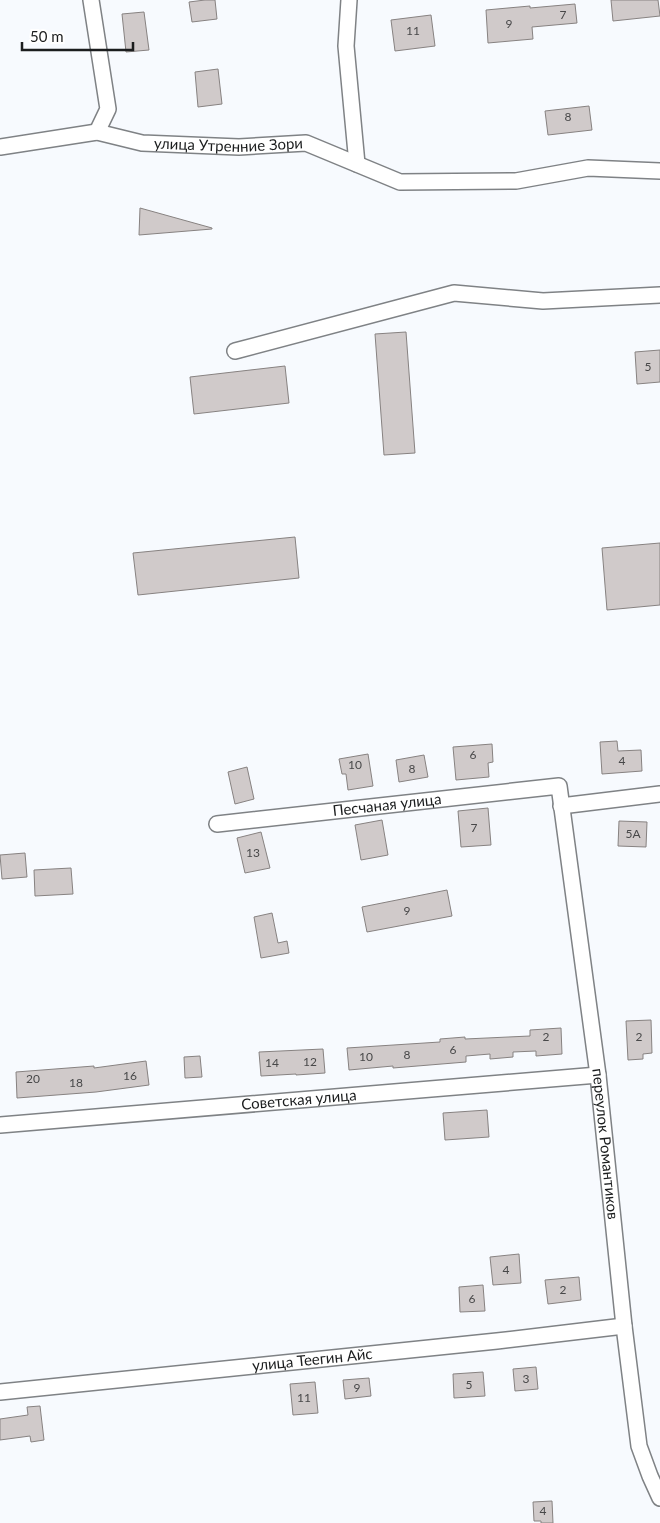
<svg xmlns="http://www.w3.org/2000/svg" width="660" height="1523" viewBox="0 0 660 1523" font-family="Lato,sans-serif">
<rect width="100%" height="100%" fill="#f7fafe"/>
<g fill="#d0caca" stroke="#878281">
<path d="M205,0H215L217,19L192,22L189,2Z"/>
<path d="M611,0H658L660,16L613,21Z"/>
<path d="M575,4L577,23L532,27L533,39L488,43L486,10L530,6V8Z"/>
<path d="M144,12L149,50L126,52L122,14Z"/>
<path d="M431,15L435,46L395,51L391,20Z"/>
<path d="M218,69L222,104L198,107L195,72Z"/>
<path d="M589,106L592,130L548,135L545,111Z"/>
<path d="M140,208L212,228V229L139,235Z"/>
<path d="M406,332L415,453L384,455L375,334Z"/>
<path d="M660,350V382L637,384L635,352Z"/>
<path d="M285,366L289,403L194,414L190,377Z"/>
<path d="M295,537L299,578L138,595L133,553Z"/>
<path d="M660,543V605L607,610L602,548Z"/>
<path d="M617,741L618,751L641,750L642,771L602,774L600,742Z"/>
<path d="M492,744L493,762L488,763L489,777L456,780L453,747Z"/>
<path d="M368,754L373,786L348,790L346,774H342L339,759Z"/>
<path d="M424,755L428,777L399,782L396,760Z"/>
<path d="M247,767L254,799L235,804L228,772Z"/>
<path d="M488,808L491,845L461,847L458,811Z"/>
<path d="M382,820L388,855L361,860L355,825Z"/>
<path d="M619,821L647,822L646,847L618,846Z"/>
<path d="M261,832L270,868L245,873L237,838Z"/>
<path d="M25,853L27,877L2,879L0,855Z"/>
<path d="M71,868L73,894L35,896L34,870Z"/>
<path d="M447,890L452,916L367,932L362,907Z"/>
<path d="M272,913L278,943L287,941L289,953L261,958L254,917Z"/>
<path d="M651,1020L652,1053L643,1054V1059L628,1060L626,1021Z"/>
<path d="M561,1028L562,1054L536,1056V1051L513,1052V1057L490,1059V1054L466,1056V1062L393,1068V1066L349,1070L347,1048L440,1042V1039L465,1037V1039L530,1036V1030Z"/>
<path d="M323,1049L325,1073L296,1075V1074L261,1076L259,1052Z"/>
<path d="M200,1056L202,1077L185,1078L184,1057Z"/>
<path d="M146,1061L149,1085L96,1092L17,1098L16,1072L94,1066V1068Z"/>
<path d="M487,1110L489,1137L445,1140L443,1113Z"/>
<path d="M519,1254L521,1283L493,1285L490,1257Z"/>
<path d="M579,1277L581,1300L548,1304L545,1280Z"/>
<path d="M483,1285L485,1311L460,1312L459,1287Z"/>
<path d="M536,1367L538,1389L515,1391L513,1369Z"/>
<path d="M483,1372L485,1396L454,1398L453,1374Z"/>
<path d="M369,1378L371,1396L345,1399L343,1380Z"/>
<path d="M315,1382L318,1413L293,1415L290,1384Z"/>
<path d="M40,1406L44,1440L31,1442L30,1436L0,1440V1419L28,1415L27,1407Z"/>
<path d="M552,1501L553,1523H541V1521H534L533,1502Z"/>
</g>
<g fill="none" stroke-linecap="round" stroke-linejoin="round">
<defs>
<g id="street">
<path d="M91,0L108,109L97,132"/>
<path d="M349,0L346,46L357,164"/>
<path id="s1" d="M0,147L97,132L142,143L239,147L306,143L400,182L516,181L588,168L660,171"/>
<path d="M235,351L454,293L543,301L660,295"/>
<path d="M561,806L660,794"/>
<path id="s2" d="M217,824L559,786L598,1075L624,1326L639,1446L650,1476L660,1498"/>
<path id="s3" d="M0,1125L598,1075"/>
<path id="s4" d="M0,1392L497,1341L624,1326"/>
</g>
</defs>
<use href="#street" stroke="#7f8285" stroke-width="18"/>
<use href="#street" stroke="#fff" stroke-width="15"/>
</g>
<g text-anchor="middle" stroke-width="4" stroke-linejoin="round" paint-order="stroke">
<g font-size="12" fill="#484849">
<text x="563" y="19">7</text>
<text x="509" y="28">9</text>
<text x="413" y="35">11</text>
<text x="568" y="121">8</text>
<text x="648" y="371">5</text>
<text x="473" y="759">6</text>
<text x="622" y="765">4</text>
<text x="355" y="769">10</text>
<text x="412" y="773">8</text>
<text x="474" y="832">7</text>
<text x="633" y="838">5А</text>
<text x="253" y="857">13</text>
<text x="407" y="915">9</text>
<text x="546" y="1041">2</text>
<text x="639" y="1041">2</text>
<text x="453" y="1054">6</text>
<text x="407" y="1059">8</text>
<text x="366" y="1061">10</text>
<text x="310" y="1066">12</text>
<text x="272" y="1067">14</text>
<text x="130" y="1080">16</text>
<text x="33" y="1083">20</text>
<text x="76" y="1087">18</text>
<text x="506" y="1274">4</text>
<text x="563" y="1294">2</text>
<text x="472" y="1303">6</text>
<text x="526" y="1383">3</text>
<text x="469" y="1389">5</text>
<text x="357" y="1392">9</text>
<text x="304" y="1402">11</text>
<text x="543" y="1515">4</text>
</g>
<g font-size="15" fill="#1b1d1e" stroke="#fff">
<text dy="5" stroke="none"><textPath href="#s1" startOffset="231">улица Утренние Зори</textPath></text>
<text dy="5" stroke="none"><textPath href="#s2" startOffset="171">Песчаная улица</textPath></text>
<text dy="5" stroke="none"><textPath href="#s3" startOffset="300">Советская улица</textPath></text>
<text dy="5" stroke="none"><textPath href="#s2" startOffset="705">переулок Романтиков</textPath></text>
<text dy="5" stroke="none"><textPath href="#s4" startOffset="314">улица Теегин Айс</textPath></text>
</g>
</g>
<path d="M22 42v8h111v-8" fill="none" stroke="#1b1d1e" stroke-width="2.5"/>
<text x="30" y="42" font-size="15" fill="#1b1d1e" stroke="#ffffff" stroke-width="4" paint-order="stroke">50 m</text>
</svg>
